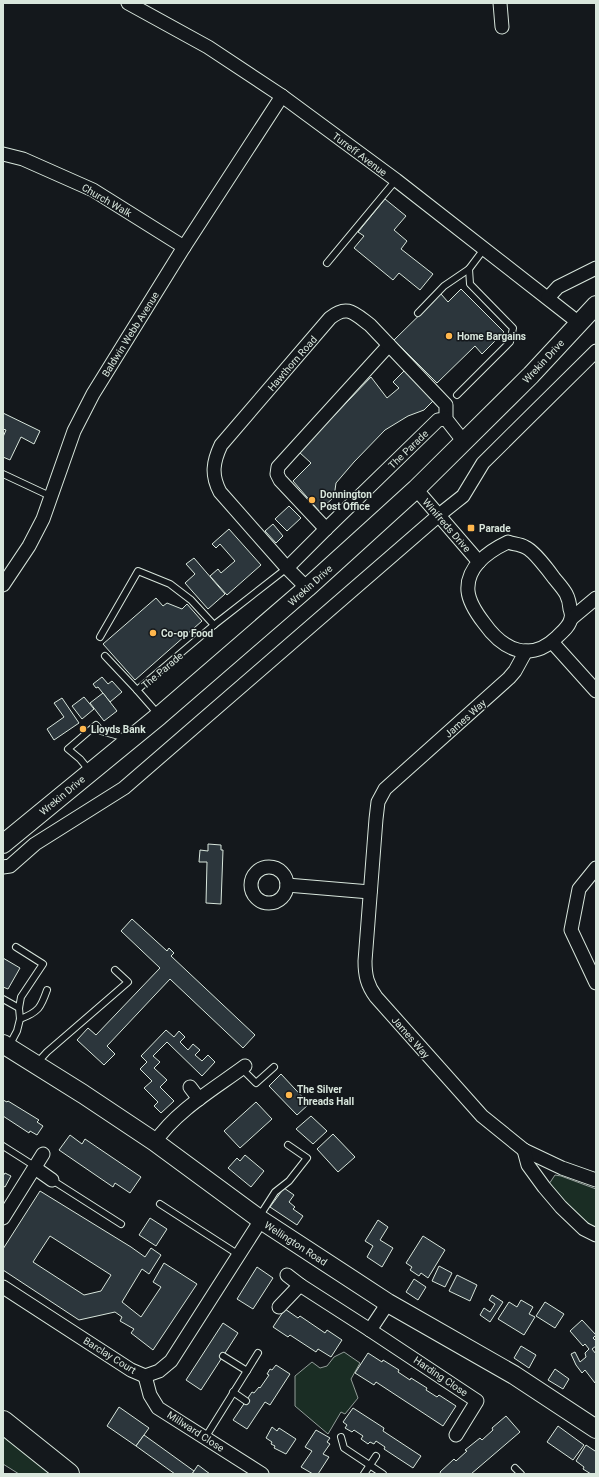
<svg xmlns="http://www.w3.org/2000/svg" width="599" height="1477" viewBox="0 0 599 1477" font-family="Roboto,sans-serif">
<rect width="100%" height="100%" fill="#14181c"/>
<g fill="#1a2d24" stroke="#939e99">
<path d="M555,1175L561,1176L596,1189V1229L569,1208L549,1184Z"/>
<path d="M344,1352L360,1363L351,1379L358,1398L345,1414L341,1412L328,1434L295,1406V1376L312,1362L320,1368L327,1366L334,1357Z"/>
<path d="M3,1436L52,1474H19L3,1464Z"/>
</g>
<g fill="#2c363c" stroke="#d8e6dc" fill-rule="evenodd">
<path d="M385,199L406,216L394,230L407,241L401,249L433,274L420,290L399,273L393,280L354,248L364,236L358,232Z"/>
<path d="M461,289L504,332L482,354L475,346L437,383L394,340L441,294L448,302Z"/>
<path d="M406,369L435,399L424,410L408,416L385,430L354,462L336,483L334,497L319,511L293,481L311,463L299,452L371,377L387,398L399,388L393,382Z"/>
<path d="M3,413L40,431L34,444L21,437L10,460L3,457V437L6,430L3,429Z"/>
<path d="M289,506L301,518L287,531L275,519Z"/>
<path d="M273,524L283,536L276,543L265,531Z"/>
<path d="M229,529L261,565L227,595L210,576L218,569L221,573L235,561L220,544L216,548L212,544Z"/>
<path d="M194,558L225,594L208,609L185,583L195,574L186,564Z"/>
<path d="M156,598L163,606L167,603L182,609L187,604L202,621L135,680L103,644Z"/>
<path d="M102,677L108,684L112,681L122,692L110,702L98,687L96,688L93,684Z"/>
<path d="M103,693L117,711L104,721L90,703Z"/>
<path d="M84,697L94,709L82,719L72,706Z"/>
<path d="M62,698L79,723L54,740L47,729L64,717L54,703Z"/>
<path d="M208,844L221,845V850H223L221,904L206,903L207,862H199L200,850L208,851Z"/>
<path d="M132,919L167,951L169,948L174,953L171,956L255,1035L243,1048L170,979L107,1046L115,1054L104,1065L77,1040L88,1028L96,1035L160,968L121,931Z"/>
<path d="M3,958L20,968L8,989L3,987Z"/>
<path d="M166,1030L174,1037L179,1031L185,1037L180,1042L188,1050L193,1044L200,1050L195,1055L202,1061L208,1055L215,1062L202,1076L167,1042L153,1056L160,1062L154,1068L167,1080L160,1087L174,1101L161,1113L154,1106L158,1102L144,1088L152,1081L140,1069L147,1062L141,1056Z"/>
<path d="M281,1074L309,1104L297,1115L269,1086Z"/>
<path d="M3,1100L7,1102L8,1101L39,1120L37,1122L43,1126L37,1135L30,1131L29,1133L3,1116Z"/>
<path d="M256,1102L272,1119L240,1148L224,1131Z"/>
<path d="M311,1116L327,1131L313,1144L296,1129Z"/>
<path d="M333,1134L355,1157L338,1172L317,1149Z"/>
<path d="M70,1135L82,1144L85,1139L141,1177L130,1193L115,1183L113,1187L59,1150Z"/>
<path d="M245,1155L264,1171L251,1187L228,1168L237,1158L240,1161Z"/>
<path d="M5,1173L11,1176L5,1187L3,1186V1176Z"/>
<path d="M284,1188L294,1195L289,1202L295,1207L293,1209L303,1216L297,1225L270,1207Z"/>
<path d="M40,1191L131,1247L145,1257L151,1248L161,1255L149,1274L142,1269L122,1302L141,1317L161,1287L153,1282L164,1263L197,1284L153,1350L131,1333L134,1329L120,1321L122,1317L115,1312L79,1320L3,1270V1249ZM50,1236L111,1275L101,1291L84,1295L33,1262Z"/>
<path d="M150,1218L167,1229L156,1246L139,1235Z"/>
<path d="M378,1220L388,1227L380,1240L393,1248L382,1267L367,1257L373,1246L365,1241Z"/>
<path d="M423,1236L445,1250L428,1278L421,1273L419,1276L410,1270L412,1267L406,1263Z"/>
<path d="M439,1266L452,1273L445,1287L432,1281Z"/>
<path d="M257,1267L273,1278L253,1309L237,1299Z"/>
<path d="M457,1275L477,1285L470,1301L449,1291Z"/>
<path d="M414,1279L426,1287L418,1300L406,1292Z"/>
<path d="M492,1295L503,1302L490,1322L480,1315L484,1308L490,1312L495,1304L489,1300Z"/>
<path d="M521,1300L533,1307L529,1314L535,1317L524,1335L498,1319L509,1302L517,1307Z"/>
<path d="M545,1302L564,1314L555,1328L536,1316Z"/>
<path d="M285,1309L298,1318L300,1316L325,1333L327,1330L342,1340L331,1357L318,1349L316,1352L290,1335L288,1337L273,1327Z"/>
<path d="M582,1320L596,1335L593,1338L596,1341V1346L592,1349L596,1354V1382L595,1383L585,1370L582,1373L576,1365L571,1354L575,1352L580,1362L586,1357L585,1353L589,1349L585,1344L583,1346L570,1331Z"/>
<path d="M223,1323L238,1333L201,1390L186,1380Z"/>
<path d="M521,1346L536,1355L529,1368L514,1358Z"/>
<path d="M368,1353L382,1362L383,1360L399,1370L398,1372L410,1380L411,1378L427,1388L426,1390L437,1397L439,1395L456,1406L443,1426L376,1382L374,1385L355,1373Z"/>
<path d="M276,1365L290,1374L270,1405L265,1402L247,1429L233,1420L252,1392L254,1393L259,1387L260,1388L269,1375L267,1374L270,1369L272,1370Z"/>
<path d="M555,1369L569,1379L563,1389L548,1380Z"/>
<path d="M119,1407L149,1428L136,1446L107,1426Z"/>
<path d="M353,1408L384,1428L383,1431L421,1456L413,1468L384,1449L385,1447L376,1441L374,1444L370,1442L368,1444L361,1439L363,1436L354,1430L352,1432L345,1428L347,1425L343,1422Z"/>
<path d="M506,1416L520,1432L471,1474H441L440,1472L454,1459L456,1461L467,1451L465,1450L480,1438L482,1440L493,1430L492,1428Z"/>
<path d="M558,1426L584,1445L573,1460L547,1442Z"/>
<path d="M272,1427L277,1431L279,1428L296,1439L286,1454L274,1448L275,1446L271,1444L272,1442L266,1438Z"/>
<path d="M316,1430L330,1438L327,1442L330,1444L323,1454L329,1457L318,1474H313L301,1467L312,1451L305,1447Z"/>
<path d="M144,1435L194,1471L192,1474H175L136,1446Z"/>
<path d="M586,1445L595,1451L596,1450V1472L594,1474H591L583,1469L584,1467L576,1461Z"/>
<path d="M198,1465L210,1474H192Z"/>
</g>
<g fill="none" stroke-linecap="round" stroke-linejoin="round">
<defs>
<g id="lane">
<path d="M327,263L396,180"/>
<path d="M418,313L444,286L469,269"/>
<path d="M457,395L510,342L513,328L470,284L469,269L484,249"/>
<path d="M3,474L50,496"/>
<path d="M100,637L138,571L170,584L191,600L214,625"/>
<path d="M105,656L137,690"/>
<path d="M158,714L137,690L214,625L287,568"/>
<path d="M89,770L80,759L68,749L96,725L101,731L126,738"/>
<path d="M3,999L19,1008"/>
<path d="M20,1019C39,1012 41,1007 47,990"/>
<path d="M9,1046L17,1031L20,1019L19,1008L21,997L43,964L16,947"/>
<path d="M36,1064L47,1052L128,982L115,970"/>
<path d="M241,1068L256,1083L274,1067"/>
<path d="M3,1146L36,1167"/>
<path d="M52,1180L121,1224"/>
<path d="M160,1204L239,1255"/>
<path d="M259,1217L275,1192L289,1181L307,1158L288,1145"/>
<path d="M223,1356L247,1371"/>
<path d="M233,1392L246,1401"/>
<path d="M341,1437L344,1448L383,1474"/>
<path d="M205,1438L258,1353"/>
<path d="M515,1468L521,1474"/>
<path d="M364,1474L376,1456"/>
</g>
<g id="street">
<path d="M128,3L208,47L282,96L396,180L579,323"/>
<path d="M500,3L502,27"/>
<path d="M3,154L23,159L93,190L184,247"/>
<path d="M548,298L558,287L596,268"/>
<path d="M416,489L479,562"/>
<path d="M326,529L280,480L277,474L278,467L389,345"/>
<path d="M508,542C513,544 520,544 525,547C533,550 549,571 554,578C563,589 569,594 570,609C571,612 572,616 571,618C570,626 562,632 557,637C530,663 503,650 484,623C477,614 469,602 468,591C466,567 489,551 508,542Z"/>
<path d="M287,568L220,492C211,475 213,462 221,445L330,318C347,304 354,313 370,325L446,405V419L464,442"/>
<path d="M3,585L29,546L43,519L74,431L93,394L184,247L282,96"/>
<path d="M307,588L287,568L326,529L438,420L446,419"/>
<path d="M572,618L596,598"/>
<path d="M552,642L596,691"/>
<path d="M526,651L515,671L509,678L385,789L378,802L376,819L365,961C365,975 367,985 376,997L482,1116L524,1150L562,1168L596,1180"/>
<circle cx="269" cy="885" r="18"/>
<path d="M3,867L10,866L35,844L124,788L439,515L463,496L483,463L596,351"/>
<path d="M596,868L579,889L571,930L596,983"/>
<path d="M287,885L370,892"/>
<path d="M190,1087L199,1099"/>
<path d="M155,1142C177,1110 214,1089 245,1066"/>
<path d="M524,1150L528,1165L544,1187L561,1207L584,1229L596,1235"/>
<path d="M35,1168L52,1180"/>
<path d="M3,1218L43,1154"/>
<path d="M287,1275L300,1285L370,1330"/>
<path d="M3,1287L131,1370L145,1376L159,1371L171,1361L261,1220"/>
<path d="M388,1303L370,1330L477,1401L456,1435"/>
<path d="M279,1307L300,1285"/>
<path d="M145,1376L150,1395L158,1408L262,1474"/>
</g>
<g id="secondary">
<path d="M3,844L159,716L307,588L416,489L531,375L596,305"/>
<path d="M3,1044L83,1094L155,1142L261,1220L388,1303L514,1375L596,1429"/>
</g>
<path id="highway" d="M3,1422L68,1474"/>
</defs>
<use href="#lane" stroke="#d8e6dc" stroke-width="8"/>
<use href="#street" stroke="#d8e6dc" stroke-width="15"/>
<use href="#secondary" stroke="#d8e6dc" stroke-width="20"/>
<use href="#highway" stroke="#d8e6dc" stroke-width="24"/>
<use href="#lane" stroke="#14181c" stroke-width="6"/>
<use href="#street" stroke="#14181c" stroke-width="13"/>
<use href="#secondary" stroke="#14181c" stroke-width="18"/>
<use href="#highway" stroke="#14181c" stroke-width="22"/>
</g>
<g fill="#ffb74d" stroke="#14181c" stroke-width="1.5">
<circle cx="449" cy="336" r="4"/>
<circle cx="312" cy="500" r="4"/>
<rect x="467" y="524" width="8" height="8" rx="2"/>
<circle cx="153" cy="633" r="4"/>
<circle cx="83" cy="729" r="4"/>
<circle cx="289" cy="1095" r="4"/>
</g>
<g text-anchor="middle" stroke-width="3" stroke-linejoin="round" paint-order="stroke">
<g font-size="10" fill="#d8e6dc" stroke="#14181c">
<text transform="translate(360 154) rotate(37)" y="4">Turreff Avenue</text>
<text transform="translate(107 200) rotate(30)" y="4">Church Walk</text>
<text transform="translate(130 334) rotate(-58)" y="4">Baldwin Webb Avenue</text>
<text transform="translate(543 361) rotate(-47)" y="4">Wrekin Drive</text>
<text transform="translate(292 363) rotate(-49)" y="4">Hawthorn Road</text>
<text transform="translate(408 449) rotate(-44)" y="4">The Parade</text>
<text transform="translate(447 525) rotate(49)" y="4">Winifreds Drive</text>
<text transform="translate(310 585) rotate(-42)" y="4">Wrekin Drive</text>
<text transform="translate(162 670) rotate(-40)" y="4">The Parade</text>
<text transform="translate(465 718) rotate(-42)" y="4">James Way</text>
<text transform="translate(62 795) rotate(-40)" y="4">Wrekin Drive</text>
<text transform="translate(411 1037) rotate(49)" y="4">James Way</text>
<text transform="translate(296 1243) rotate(33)" y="4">Wellington Road</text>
<text transform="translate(110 1355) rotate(32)" y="4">Barclay Court</text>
<text transform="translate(441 1376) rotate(34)" y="4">Harding Close</text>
<text transform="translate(196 1431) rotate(33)" y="4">Millward Close</text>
</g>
<g font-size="10" font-weight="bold" fill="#d8e6dc" stroke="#14181c" text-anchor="start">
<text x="457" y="340">Home Bargains</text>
<text x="320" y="498">Donnington<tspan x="320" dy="12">Post Office</tspan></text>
<text x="479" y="532">Parade</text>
<text x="161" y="637">Co-op Food</text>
<text x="91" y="733">Lloyds Bank</text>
<text x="297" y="1093">The Silver<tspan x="297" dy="12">Threads Hall</tspan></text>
</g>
</g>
<rect width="599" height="1477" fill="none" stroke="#d8e6dc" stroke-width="8"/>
</svg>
